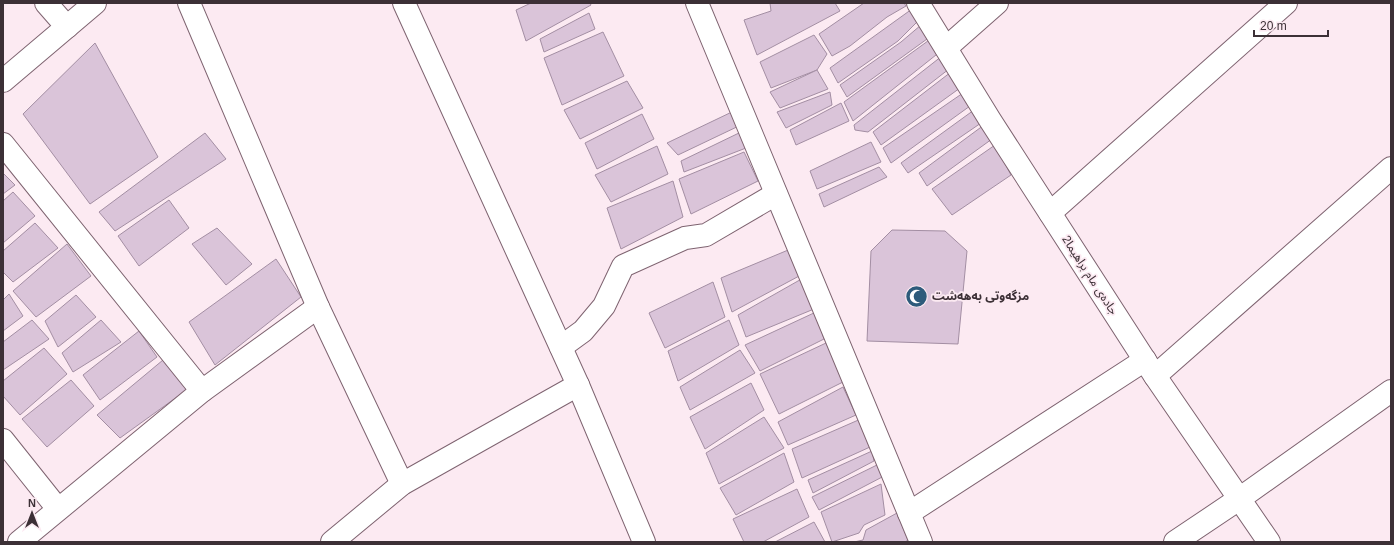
<svg xmlns="http://www.w3.org/2000/svg" width="1394" height="545" viewBox="0 0 1394 545" font-family="Arial,'Noto Sans Arabic',sans-serif">
<rect width="100%" height="100%" fill="#fceaf2"/>
<g fill="#dac4d9" stroke="#a38ea3">
<path d="M531,3H590L591,5L526,41L516,10Z"/>
<path d="M770,3H835L840,11L757,55L744,20L771,11Z"/>
<path d="M864,3H904L906,6L887,17L850,46L832,56L819,34Z"/>
<path d="M912,9L918,21L898,41L838,83L830,68Z"/>
<path d="M589,13L595,29L544,52L540,39Z"/>
<path d="M921,25L927,39L847,97L840,85L901,42Z"/>
<path d="M603,32L624,76L562,105L544,58Z"/>
<path d="M814,35L827,54L817,70L771,88L760,62Z"/>
<path d="M932,38L941,51L853,121L844,102Z"/>
<path d="M95,43L158,157L90,204L23,114Z"/>
<path d="M942,56L949,69L868,132L855,130L854,125Z"/>
<path d="M817,70L828,89L780,108L770,92Z"/>
<path d="M951,72L960,88L881,145L873,132Z"/>
<path d="M627,81L643,108L580,139L564,110Z"/>
<path d="M830,92L832,105L786,128L777,112Z"/>
<path d="M963,93L970,106L891,163L883,148Z"/>
<path d="M841,103L849,121L796,145L790,130Z"/>
<path d="M736,110L743,124L678,155L667,143Z"/>
<path d="M974,110L981,123L908,173L901,163Z"/>
<path d="M642,114L654,139L597,169L585,143Z"/>
<path d="M984,125L992,139L927,186L919,173Z"/>
<path d="M741,132L746,148L684,172L681,161Z"/>
<path d="M205,133L226,159L115,231L99,212Z"/>
<path d="M871,142L881,162L817,189L810,171Z"/>
<path d="M995,145L1011,175L952,215L932,189Z"/>
<path d="M657,146L668,174L611,202L595,175Z"/>
<path d="M744,152L758,181L691,214L679,179Z"/>
<path d="M879,167L887,177L824,207L819,194Z"/>
<path d="M3,173L15,185L3,194Z"/>
<path d="M673,181L683,217L621,249L607,208Z"/>
<path d="M13,192L35,216L3,243V201Z"/>
<path d="M169,200L189,228L139,266L118,236Z"/>
<path d="M35,223L58,248L13,282L3,272V251Z"/>
<path d="M217,228L252,264L226,285L192,244Z"/>
<path d="M892,230L945,231L967,251L958,344L867,341L871,251Z"/>
<path d="M67,244L91,276L36,317L13,291Z"/>
<path d="M793,248L801,275L732,312L721,278Z"/>
<path d="M276,259L301,297L215,365L189,322Z"/>
<path d="M805,277L814,309L746,337L738,315Z"/>
<path d="M713,282L725,317L665,348L649,313Z"/>
<path d="M9,294L23,316L3,331V300Z"/>
<path d="M76,295L96,317L58,347L45,321Z"/>
<path d="M816,312L824,339L760,371L745,345Z"/>
<path d="M32,320L49,339L3,370V342Z"/>
<path d="M101,320L121,342L73,372L62,353Z"/>
<path d="M729,320L739,345L678,381L668,351Z"/>
<path d="M139,331L157,357L100,400L83,375Z"/>
<path d="M826,343L845,381L779,414L760,374Z"/>
<path d="M44,348L67,374L20,415L3,396V381Z"/>
<path d="M740,350L755,373L690,410L680,387Z"/>
<path d="M163,360L188,389L120,438L97,415Z"/>
<path d="M71,380L94,406L47,447L22,419Z"/>
<path d="M751,383L764,410L705,449L690,417Z"/>
<path d="M843,387L856,415L788,445L778,422Z"/>
<path d="M764,417L784,448L719,484L706,453Z"/>
<path d="M863,418L870,447L802,478L792,449Z"/>
<path d="M872,451L874,461L813,493L808,480Z"/>
<path d="M784,453L794,482L736,515L720,488Z"/>
<path d="M881,463L886,475L819,510L812,497Z"/>
<path d="M881,484L885,515L864,525L859,533L832,542L821,512Z"/>
<path d="M797,489L809,517L763,542H744L733,519Z"/>
<path d="M897,513L908,540L905,542H854L863,540L866,530Z"/>
<path d="M814,522L825,542H775Z"/>
</g>
<g fill="none" stroke-linecap="round" stroke-linejoin="round">
<defs>
<g id="street">
<path d="M46,3L67,27"/>
<path d="M189,3L318,307L402,484"/>
<path d="M697,3L921,542"/>
<path d="M946,48L997,3"/>
<path d="M3,144L202,391"/>
<path d="M1050,213L1286,3"/>
<path d="M561,347L583,331L604,306L623,266L685,238L706,235L776,194"/>
<path d="M1155,376L1391,168"/>
<path d="M3,440L58,509"/>
<path d="M909,513L1145,360"/>
<path d="M19,542L202,391L318,307"/>
<path d="M332,542L402,484L578,385"/>
<path d="M1175,542L1239,499L1391,391"/>
</g>
<g id="secondary">
<path d="M404,3L578,385L644,542"/>
<path d="M918,3L990,120L1155,376L1269,542"/>
<path d="M3,81L95,3"/>
</g>
</defs>
<use href="#street" stroke="#7e6370" stroke-width="24"/>
<use href="#secondary" stroke="#7e6370" stroke-width="24"/>
<use href="#street" stroke="#fff" stroke-width="22"/>
<use href="#secondary" stroke="#fff" stroke-width="22"/>
</g>
<defs>
<symbol id="mosque-disc" viewBox="-11 -11 22 22"><circle r="9.5" fill="#2d5b7b" stroke="#fceaf2"/><path d="M3.5-4.9A6 6 0 1 0 3.5 4.9A5 5 0 1 1 3.5-4.9Z" fill="#fff"/></symbol>
</defs>
<g fill-rule="evenodd">
<use href="#mosque-disc" x="904" y="284" width="25" height="25"/>
</g>
<g text-anchor="middle" stroke-width="3.5" stroke-linejoin="round" paint-order="stroke">
<g font-size="12" fill="#3c3036" stroke="#fceaf2">
<text transform="translate(1090 275) rotate(57)" y="4">جادەی مام براهیما2</text>
</g>
<g font-size="12" font-weight="bold" fill="#3c3036" stroke="#fceaf2" text-anchor="start">
<text x="932" y="300">مزگەوتی بەهەشت</text>
</g>
</g>
<rect width="1394" height="545" fill="none" stroke="#3c3036" stroke-width="8"/>
<g transform="translate(32 513)" stroke="#fceaf2" stroke-width="3" paint-order="stroke">
<path d="M0-3L7 15L0 10L-7 15Z" fill="#3c3036"/>
<text y="-6" font-size="11" font-weight="bold" text-anchor="middle" fill="#3c3036">N</text>
</g>
<path d="M1254 30v6h74v-6" fill="none" stroke="#3c3036" stroke-width="2"/>
<text x="1260" y="30" font-size="12" fill="#3c3036" stroke="#fceaf2" stroke-width="3" paint-order="stroke">20 m</text>
</svg>
